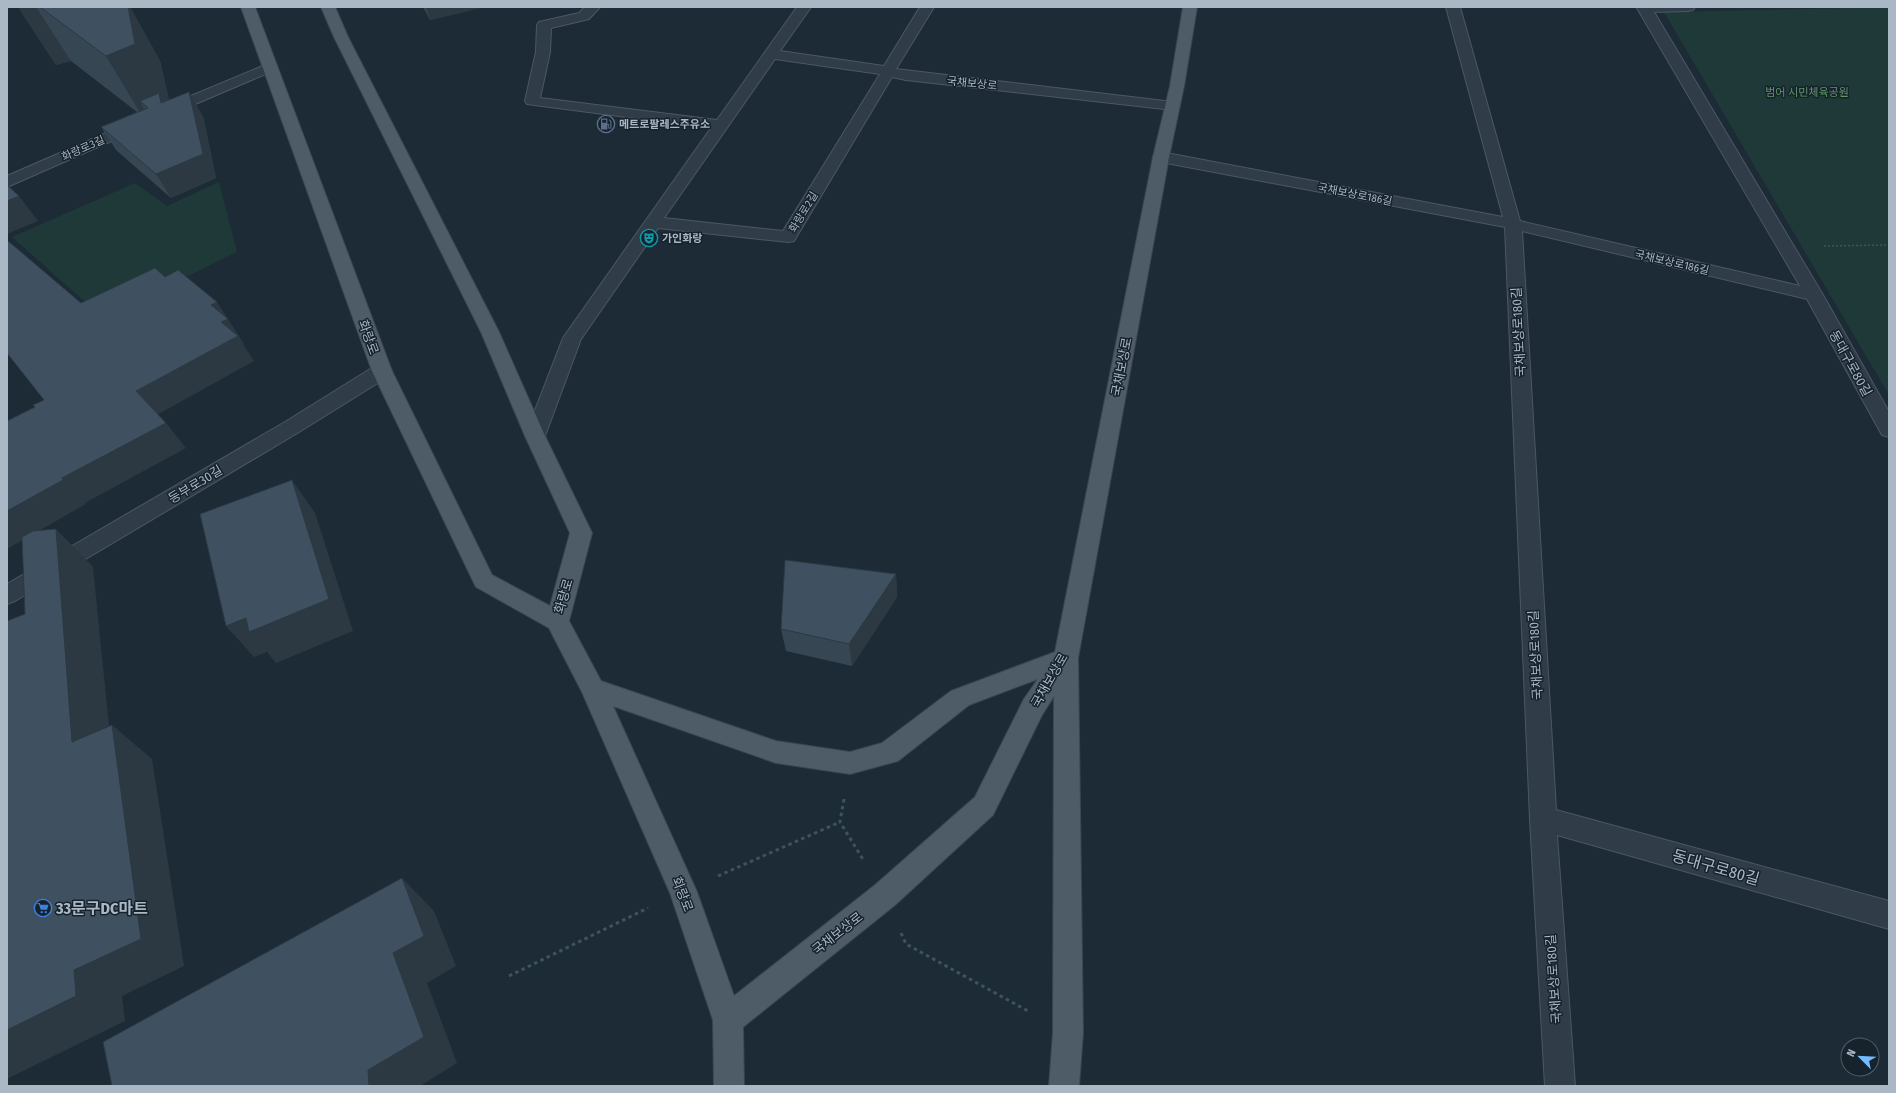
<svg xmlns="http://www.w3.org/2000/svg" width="1896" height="1093" viewBox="0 0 1896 1093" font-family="'Fira Sans Condensed','Noto Sans KR',sans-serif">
<rect width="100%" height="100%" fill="#1d2b37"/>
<g fill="#1f3838">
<path d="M1889,7V395L1664,12Z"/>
<path d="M219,182L237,252L103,318L12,237L135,183L167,206Z"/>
</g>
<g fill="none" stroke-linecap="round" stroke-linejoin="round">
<defs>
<g id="minor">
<path d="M585,7H600L589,19L551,28L550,52L540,98L717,120L797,7H811L780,51L884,66L920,7H934L896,69L1173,102L1178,103L1180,106L1178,109L1173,110L906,80L892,77L794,241L788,242L658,228L581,339L545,436L542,441L535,443L528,441L525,436L563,338L711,128L527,104L525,101L536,52L537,25L539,22L579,13ZM775,59L880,74L783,231L664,218Z"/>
<path d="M1446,7H1460L1520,221L1800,286L1637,8L1695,7L1693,10L1688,11L1654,12L1823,295L1889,412V437L1882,435L1807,299L1522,231L1556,810L1889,901V929L1557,835L1575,1086H1545L1530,819L1505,227L1161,162L1155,160L1153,157L1155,154L1161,152L1503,217Z"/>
<path d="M270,63L275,64L277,67L275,70L172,114H162L160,111L162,108Z"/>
<path d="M136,120L141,122L144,125L141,128L7,187V176Z"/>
<path d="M382,365L389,366L392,371L389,376L299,432L15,601L7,604V584L285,422L375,366Z"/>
</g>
<path id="major" d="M241,7H255L392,371L492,575L550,606L570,533L525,436L481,332L334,37L321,7H335L348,37L499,332L545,436L592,533L569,621L601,681L776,741L850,752L882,743L951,691L1055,652L1153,157L1170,86L1183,7H1197L1184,86L1169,157L1078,658L1083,1033L1079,1086H1049L1053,1033L1054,696L1042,715L993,815L895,905L743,1027L744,1086H714L713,1020L670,893L582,692L549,628L476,587L473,581L372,371ZM1038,679L1024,699L975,797L875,885L734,996L697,892L613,706L776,763L850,774L898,761L969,705Z"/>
</defs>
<use href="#minor" stroke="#4b5863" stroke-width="2"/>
<use href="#major" stroke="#3a4651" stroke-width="2"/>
<path stroke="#3c5555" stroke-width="1.5" stroke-dasharray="2 2" stroke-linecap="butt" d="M1824,246L1889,245"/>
<g stroke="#3c5555" stroke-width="3" stroke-dasharray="3.5 3.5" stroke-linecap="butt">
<path d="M844,799L840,822L864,861"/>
<path d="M718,876L840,822"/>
<path d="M901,933L906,944L1028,1011"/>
<path d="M509,976L648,908"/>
</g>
<use href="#minor" fill="#303d48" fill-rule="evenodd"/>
<use href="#major" fill="#4e5c68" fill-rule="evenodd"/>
</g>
<g fill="#364653">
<path d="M18,7H130L160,61L169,100L203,116L216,178L171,198L116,150L101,127L137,112L71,61L56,65Z"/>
<path d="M423,7H485L430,20Z"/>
<path d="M896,574L897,597L852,666L786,651L781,629Z"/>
</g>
<g fill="#2c3943">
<path d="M18,7H36L71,61L56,65Z"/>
<path d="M111,7H130L160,61L170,104L148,108L140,101L147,114L142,116L106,56Z"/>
<path d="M426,7H485L430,20Z"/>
<path d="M189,92L203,116L216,178L171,198L156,174Z"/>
<path d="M19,196L38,221L7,234V201Z"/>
<path d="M217,302L244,344H243L254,361L155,416L136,391L211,305Z"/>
<path d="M166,423L186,448L85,503L86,504L7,549V511L62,478Z"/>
<path d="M292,480L315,513L353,631L276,663L267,652L254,657L226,626L246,618Z"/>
<path d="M56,529L93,567L114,776L72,742Z"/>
<path d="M896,574L897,597L852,666L849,644Z"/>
<path d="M112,725L152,759L184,966L122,996L125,1021L7,1079V1030L74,970Z"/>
<path d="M402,878L434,911L456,966L427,983L457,1063L420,1086H369L368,1070Z"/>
</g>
<g fill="#3f5160" stroke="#2c3943">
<path d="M40,7H128L135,44L106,56Z"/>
<path d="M189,92L203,154L156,174L101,127L148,108L140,101L159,93L161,103Z"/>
<path d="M7,185L19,196L7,201Z"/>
<path d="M7,240L81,303L155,268L165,277L178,270L217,302L211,305L228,319L221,322L238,336L136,391L166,423L62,478L63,480L7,511V421L35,407L33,405L44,400L7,353Z"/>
<path d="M292,480L329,599L249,632L246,618L226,626L200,514Z"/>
<path d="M56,529L72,742L112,725L141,939L74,970L76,996L7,1030V621L25,614L22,537L33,531Z"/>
<path d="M785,560L896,574L849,644L781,629Z"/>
<path d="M402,878L424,936L393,953L424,1037L368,1070L369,1086H112L103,1042Z"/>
</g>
<defs>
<symbol id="fuel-ring" viewBox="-11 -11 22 22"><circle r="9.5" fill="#16222c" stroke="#5c6f8a" stroke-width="1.5"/><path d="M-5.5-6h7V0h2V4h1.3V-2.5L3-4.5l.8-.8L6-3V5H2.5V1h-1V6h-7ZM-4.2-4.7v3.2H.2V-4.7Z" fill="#5c6f8a"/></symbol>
<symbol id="theatre-ring" viewBox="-11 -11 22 22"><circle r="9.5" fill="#16222c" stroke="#0f9aa8" stroke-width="1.5"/><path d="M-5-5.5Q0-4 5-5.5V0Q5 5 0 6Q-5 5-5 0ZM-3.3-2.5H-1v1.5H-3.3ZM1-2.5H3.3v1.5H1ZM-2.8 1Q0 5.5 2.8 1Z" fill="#0f9aa8"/></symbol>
<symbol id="supermarket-ring" viewBox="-11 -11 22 22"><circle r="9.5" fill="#16222c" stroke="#3f7fe0" stroke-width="1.5"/><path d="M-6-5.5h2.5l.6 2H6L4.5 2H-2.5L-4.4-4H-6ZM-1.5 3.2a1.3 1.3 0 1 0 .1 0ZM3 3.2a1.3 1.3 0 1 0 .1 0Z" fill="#3f7fe0"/></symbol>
</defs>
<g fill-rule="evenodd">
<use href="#fuel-ring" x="596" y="114" width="20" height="20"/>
<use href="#theatre-ring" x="639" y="228" width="20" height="20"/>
<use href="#supermarket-ring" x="33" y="898" width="20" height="20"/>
</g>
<g text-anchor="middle" stroke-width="3" stroke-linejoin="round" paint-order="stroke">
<g font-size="11" fill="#aab8c5" stroke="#16222c">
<text transform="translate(972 83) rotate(6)" y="4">국채보상로</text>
<text transform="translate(83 148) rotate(-24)" y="4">화랑로3길</text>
<text transform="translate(1355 194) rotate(11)" y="4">국채보상로186길</text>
<text transform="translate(803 212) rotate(-59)" y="4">화랑로2길</text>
<text transform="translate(1672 262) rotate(13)" y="4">국채보상로186길</text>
</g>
<g font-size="11" fill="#609766" stroke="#16222c">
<text x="1807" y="96">범어 시민체육공원</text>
</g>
<g font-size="11" font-weight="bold" fill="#aab8c5" stroke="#16222c" text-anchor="start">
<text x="619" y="128">메트로팔레스주유소</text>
<text x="662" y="242">가인화랑</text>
</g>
<g font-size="13" fill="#aab8c5" stroke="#16222c">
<text transform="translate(1518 332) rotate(-93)" y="5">국채보상로180길</text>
<text transform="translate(369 337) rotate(70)" y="5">화랑로</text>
<text transform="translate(1851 363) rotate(61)" y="5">동대구로80길</text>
<text transform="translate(1121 367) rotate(-79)" y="5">국채보상로</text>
<text transform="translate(195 484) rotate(-31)" y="5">동부로30길</text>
<text transform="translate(563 596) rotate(-74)" y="5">화랑로</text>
<text transform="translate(1535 655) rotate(-93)" y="5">국채보상로180길</text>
<text transform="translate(1049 680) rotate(-60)" y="5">국채보상로</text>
<text transform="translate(683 894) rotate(69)" y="5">화랑로</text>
<text transform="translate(837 933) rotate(-38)" y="5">국채보상로</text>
<text transform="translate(1553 979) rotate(-94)" y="5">국채보상로180길</text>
</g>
<g font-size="16" fill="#aab8c5" stroke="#16222c">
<text transform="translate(1716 867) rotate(16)" y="6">동대구로80길</text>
</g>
<g font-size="16" font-weight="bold" fill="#aab8c5" stroke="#16222c" text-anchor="start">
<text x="56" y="914">33문구DC마트</text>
</g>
</g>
<rect width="1896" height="1093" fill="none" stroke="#aab8c5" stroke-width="16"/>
<g transform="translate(1860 1057) rotate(294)"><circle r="19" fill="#16222c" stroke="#515e69"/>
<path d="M0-3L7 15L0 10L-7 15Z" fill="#75baff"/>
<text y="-6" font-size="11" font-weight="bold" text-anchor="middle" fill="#aab8c5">N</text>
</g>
</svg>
